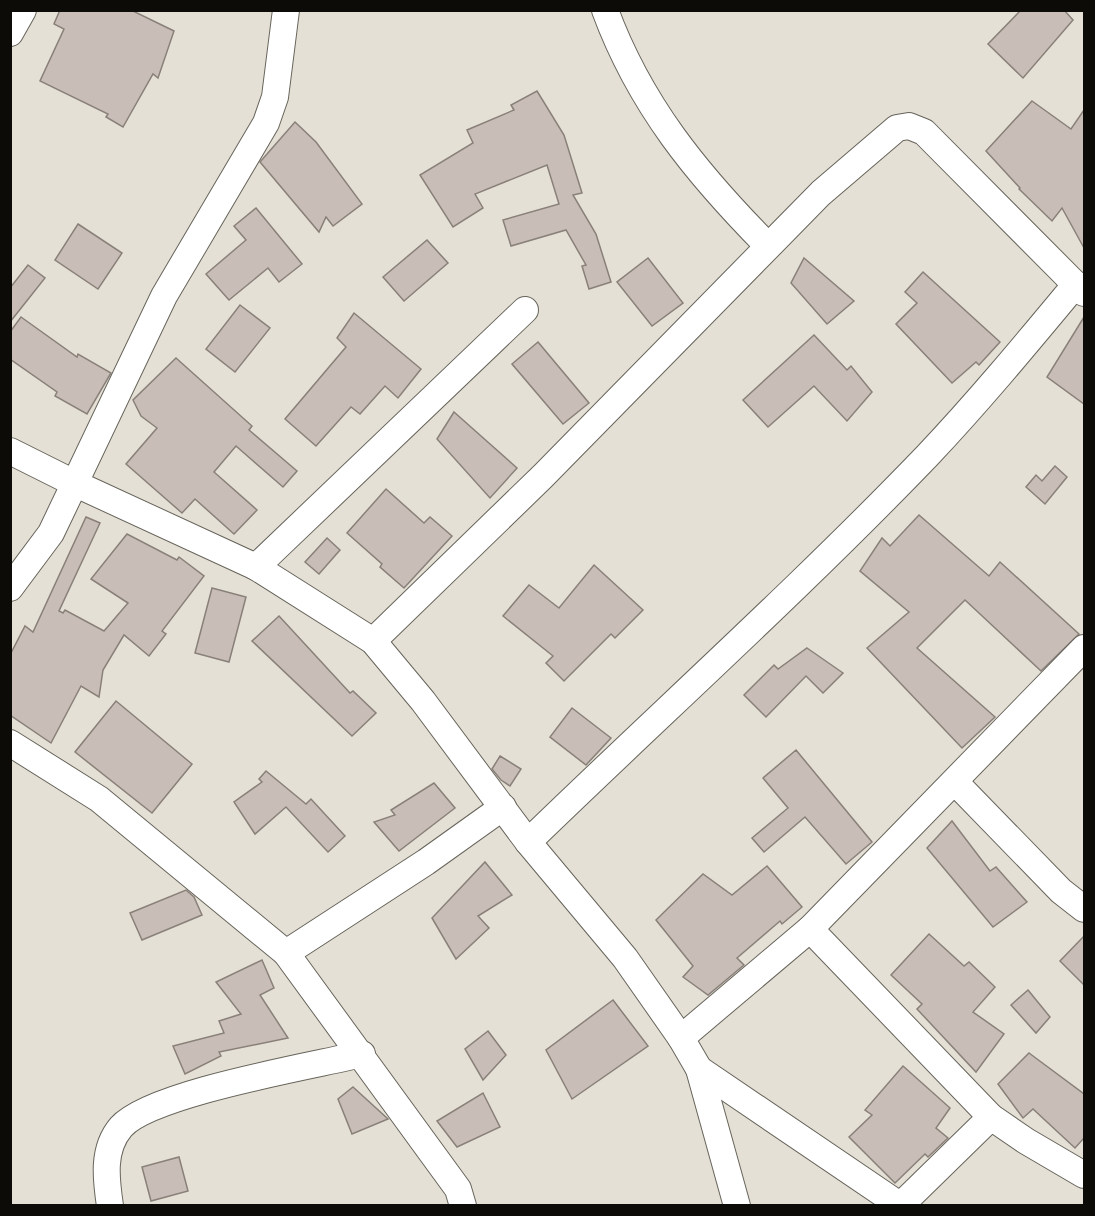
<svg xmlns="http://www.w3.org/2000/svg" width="1095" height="1216" viewBox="0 0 1095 1216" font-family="Overpass,sans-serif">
<rect width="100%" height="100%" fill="#e4e0d5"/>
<g fill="#c8beb7" stroke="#89807a" stroke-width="1.5">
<path d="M60,10H131L174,31L158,78L153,74L123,127L106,117L108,114L40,81L64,29L54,24Z"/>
<path d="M1021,10H1064L1073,20L1023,78L988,44Z"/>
<path d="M537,91L564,135L582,193L573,195L596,234L611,282L589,289L582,266L586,265L566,230L511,246L503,220L559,204L547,165L475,194L483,208L453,227L420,175L473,143L467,130L514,110L511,105Z"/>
<path d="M1032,101L1071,129L1084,110V248L1062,208L1052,221L1019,189L1020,188L986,151Z"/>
<path d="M295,122L316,142L362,204L333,226L326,217L319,232L260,162Z"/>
<path d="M256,208L302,264L279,282L268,268L229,300L206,274L246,240L234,226Z"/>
<path d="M78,224L122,253L98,289L55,260Z"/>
<path d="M427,240L448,263L404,301L383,277Z"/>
<path d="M648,258L683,303L652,326L617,282Z"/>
<path d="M804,258L854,301L827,324L791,283Z"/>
<path d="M28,265L45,278L10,322V288Z"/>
<path d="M923,272L1000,342L979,365L976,362L952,383L896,324L917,303L905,292Z"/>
<path d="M240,305L270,328L235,372L206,349Z"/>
<path d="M354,313L421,369L398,398L385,386L360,414L351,407L316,446L285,419L346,347L337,338Z"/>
<path d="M21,317L77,357L78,354L111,373L87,414L55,396L57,392L10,359V332Z"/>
<path d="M1084,317V404L1047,377Z"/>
<path d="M814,335L847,370L851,366L872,392L847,421L814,386L768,427L743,400Z"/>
<path d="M538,342L589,403L563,424L512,364Z"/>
<path d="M176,358L252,426L249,430L297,471L283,487L236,446L214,472L257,510L234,534L195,499L182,513L126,464L157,428L141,416L133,400Z"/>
<path d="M454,412L517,468L490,498L437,439Z"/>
<path d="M1055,466L1067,477L1045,504L1026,487L1036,475L1042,481Z"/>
<path d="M386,489L424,523L430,517L452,536L404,588L380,567L382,564L347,533Z"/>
<path d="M919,515L989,576L1000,562L1079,634L1041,671L965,600L917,648L995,717L962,748L867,648L909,612L860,571L882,538L890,546Z"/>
<path d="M86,517L100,523L59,611L63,613L65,610L104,631L128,603L91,579L127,534L177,560L179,557L204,576L162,631L166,634L149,656L124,635L103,670L99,697L81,686L51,743L10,715V655L25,626L33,632Z"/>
<path d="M327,538L340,550L319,574L305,562Z"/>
<path d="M594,565L643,610L615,638L611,634L564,681L546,663L553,656L503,616L529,585L559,608Z"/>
<path d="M212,588L246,597L229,662L195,653Z"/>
<path d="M279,616L350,693L353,691L376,713L352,736L252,641Z"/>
<path d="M807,648L843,673L823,693L806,676L766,717L744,695L774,665L778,669Z"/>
<path d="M116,701L192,764L152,813L75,752Z"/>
<path d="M572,708L611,738L586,765L550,737Z"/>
<path d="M796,750L872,842L846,864L805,817L764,852L752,838L788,808L763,778Z"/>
<path d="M500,756L521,769L510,786L501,780L492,769Z"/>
<path d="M266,771L306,804L311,799L345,836L328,852L286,807L255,834L234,802L262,782L259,779Z"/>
<path d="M434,783L455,808L399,851L374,822L395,815L391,810Z"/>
<path d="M952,821L990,871L996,867L1027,902L993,927L927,848Z"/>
<path d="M485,862L512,895L478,916L489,928L456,959L432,918Z"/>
<path d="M767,866L802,907L782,924L780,921L737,958L744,965L708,995L683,977L693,966L656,920L703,874L732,895Z"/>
<path d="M186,890L194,897L202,915L142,940L130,913Z"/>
<path d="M929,934L964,966L969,962L995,987L973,1012L1004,1034L976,1072L917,1009L922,1004L891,975Z"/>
<path d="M1084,936V985L1060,961Z"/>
<path d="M262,960L274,988L260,995L288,1038L219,1052L221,1056L185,1074L173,1046L224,1033L219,1021L241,1014L216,982Z"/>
<path d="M1028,990L1050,1017L1036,1033L1011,1005Z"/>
<path d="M613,1000L648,1046L572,1099L546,1050Z"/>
<path d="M488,1031L506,1055L483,1080L465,1049Z"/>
<path d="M1029,1053L1084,1094V1138L1075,1148L1033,1109L1023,1118L998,1084Z"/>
<path d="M903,1066L950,1108L936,1128L948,1138L928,1157L925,1154L895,1183L849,1137L872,1115L865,1110Z"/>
<path d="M353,1087L388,1119L352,1134L338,1099Z"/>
<path d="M483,1093L500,1127L457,1147L437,1121Z"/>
<path d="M179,1157L188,1191L151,1201L142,1167Z"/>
</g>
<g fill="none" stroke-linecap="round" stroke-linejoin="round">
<defs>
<g id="minor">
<path d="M605,10C640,105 697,174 767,245"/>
<path d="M10,33L23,10"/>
<path d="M10,451L76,484L256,567L373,641L423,701L528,842L625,958L681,1038L699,1069L737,1206"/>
<path d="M256,567L525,310"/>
<path d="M10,588L51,533L164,296L266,123L275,97L286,10"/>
<path d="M373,641L543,476L821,193L897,128L909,126L924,132L1084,293"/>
<path d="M10,743L99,799L286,953"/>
<path d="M955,782L1061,891L1084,909"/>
<path d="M528,842C661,713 798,590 927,456C979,401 1027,343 1076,284"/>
<path d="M810,929L991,1117L1026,1141L1084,1175"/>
<path d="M681,1038L810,929L1084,648"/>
<path d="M699,1069L901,1206"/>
<path d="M901,1205L991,1117"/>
<path d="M110,1206C106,1179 102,1149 121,1127C151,1093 312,1066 362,1054"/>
<path d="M463,1206L458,1189L286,953L426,862L503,807"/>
</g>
</defs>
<use href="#minor" stroke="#67645b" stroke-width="28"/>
<use href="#minor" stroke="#fff" stroke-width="26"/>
</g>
<rect width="1095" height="1216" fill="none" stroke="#0c0b08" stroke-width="24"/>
</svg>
